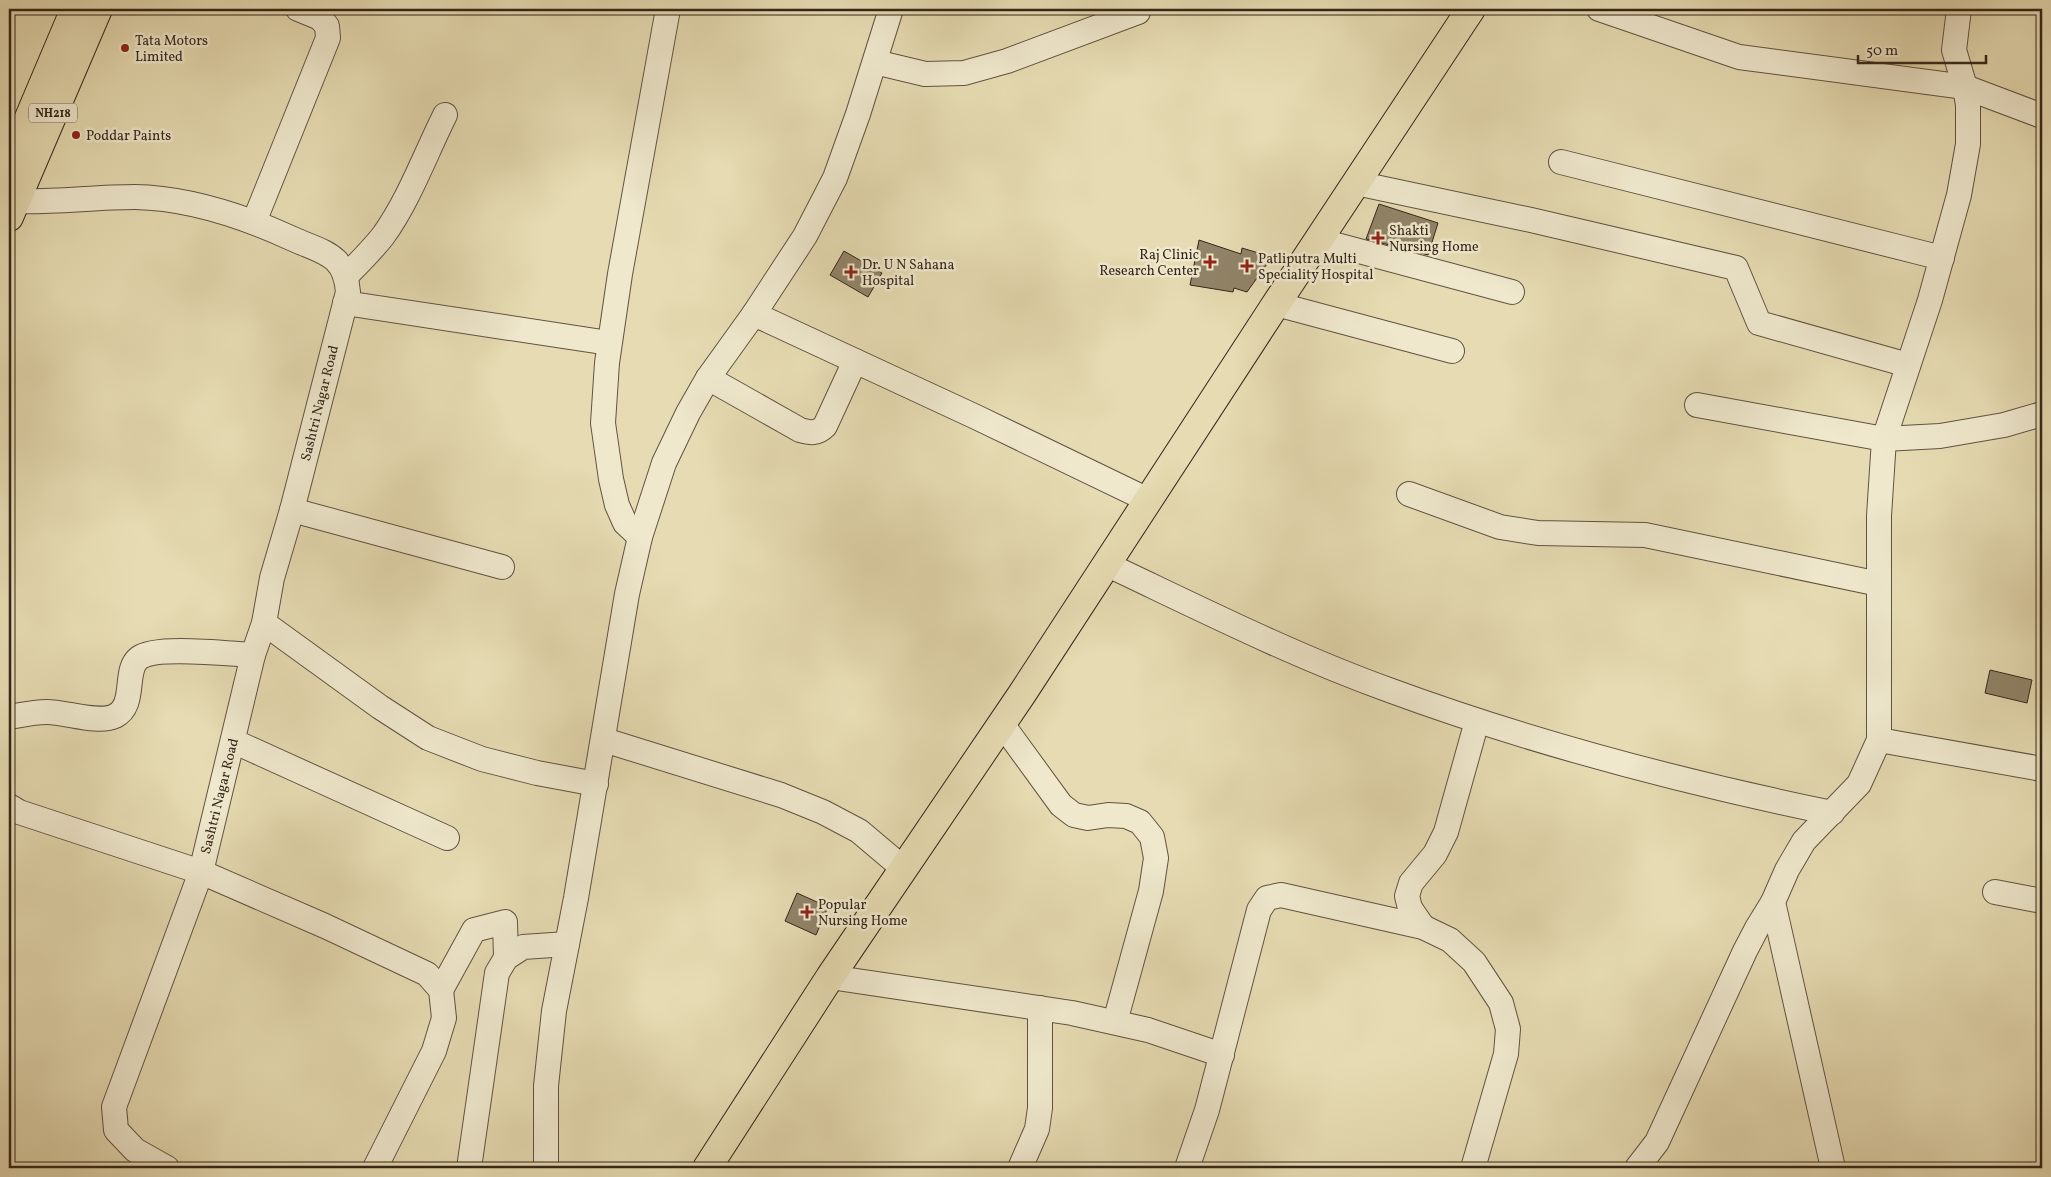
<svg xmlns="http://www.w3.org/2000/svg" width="2051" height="1177" viewBox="0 0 2051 1177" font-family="Vollkorn,serif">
<rect width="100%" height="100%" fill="#e6dbb2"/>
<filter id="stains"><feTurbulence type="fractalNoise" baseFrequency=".004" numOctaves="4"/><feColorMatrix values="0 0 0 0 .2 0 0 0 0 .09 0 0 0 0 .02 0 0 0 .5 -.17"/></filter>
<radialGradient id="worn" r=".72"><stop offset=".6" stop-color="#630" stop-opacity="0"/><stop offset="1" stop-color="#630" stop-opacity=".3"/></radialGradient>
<g fill="#918469" stroke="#34261a">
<path d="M1379,204L1438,223L1428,255L1366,239Z"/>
<path d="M1199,240L1241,254L1242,248L1272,257L1247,292L1234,288L1233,292L1190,285Z"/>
<path d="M844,251L882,273L868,297L830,275Z"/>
<path d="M1990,670L2032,680L2027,703L1985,693Z"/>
<path d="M797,893L828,907L816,935L785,921Z"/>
</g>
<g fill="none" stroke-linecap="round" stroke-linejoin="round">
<defs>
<g id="minor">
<path d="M1599,9L1739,57L1965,87L2042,116"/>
<path d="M875,62L925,74L964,73L1007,61L1138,12"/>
<path d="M1561,162L1942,258"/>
<path d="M1356,183L1531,220L1736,268L1759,323L1908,365"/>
<path d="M9,201C51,203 93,197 135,197C190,198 243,216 293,239C324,253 345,254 348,292L292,510L272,578L264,623L253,655L201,872L114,1107L116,1130L135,1150L167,1168"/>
<path d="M254,222L328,38L327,26L320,18L298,9"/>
<path d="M1318,240L1512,292"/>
<path d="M346,276C359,263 372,250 383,236C409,200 425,155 445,115"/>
<path d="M345,303L609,343"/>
<path d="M1276,304L1452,351"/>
<path d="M754,314L976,417L1148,500"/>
<path d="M708,378L800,430C811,433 817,434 825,426L855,361"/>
<path d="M1697,405L1884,439L1940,436L2004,425L2042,414"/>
<path d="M1409,494L1500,527L1538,533L1645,535L1879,584"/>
<path d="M292,510L502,567"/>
<path d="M640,537L625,523L617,505L611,479L603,423L607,363L620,274L668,9"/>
<path d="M1106,564C1199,608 1292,655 1389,690C1533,743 1682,782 1832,813"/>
<path d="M264,623L380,707L428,738L482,759L537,773L596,784"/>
<path d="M9,717C21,715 34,712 47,712C66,712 98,724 115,716C137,705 123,670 139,658C156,645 230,654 253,655"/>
<path d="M1002,724L1061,805L1074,815L1088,818L1108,815L1126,816L1140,822L1152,837L1156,858L1151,891L1115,1022"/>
<path d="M604,740L781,795L823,812L859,831L904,869"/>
<path d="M1879,740L2042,769"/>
<path d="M233,741L447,838"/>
<path d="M9,806L19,812L201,872L325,926L427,974L441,990L444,1018L434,1051L375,1168"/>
<path d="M1995,892L2042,901"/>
<path d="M1423,927L1410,908L1407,896L1411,883L1435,854L1446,832L1477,721"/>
<path d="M830,977L1072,1013L1148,1030L1222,1055"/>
<path d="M441,990L474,930L505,922L506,958"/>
<path d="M469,1168L497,973L506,958L523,947L567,944"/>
<path d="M546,1168V1086L554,1011L576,898L627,594L640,537L664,463L688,413L708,378L754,314L805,236L835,178L858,114L891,9"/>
<path d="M1020,1168L1037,1129L1040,1108V1008"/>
<path d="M1187,1168L1207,1110L1259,910L1267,898L1281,895L1423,927L1450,940L1474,962L1501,1003L1508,1029L1506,1054L1473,1168"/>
<path d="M1637,1168L1657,1142L1745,951L1757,928L1773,902"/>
<path d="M1833,1168L1773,902L1787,870L1804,841L1859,784L1879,740V516L1884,439L1930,300L1959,195L1968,144V105L1965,87L1954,50L1959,9"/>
</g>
<path id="major" d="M707,1168L830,977L1022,694L1276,304L1471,9"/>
<g id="highway">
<path d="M9,165L75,9"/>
<path d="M9,217L98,9"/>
</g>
</defs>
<use href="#minor" stroke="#605340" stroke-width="26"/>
<use href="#major" stroke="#34261a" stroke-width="30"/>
<use href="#highway" stroke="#34261a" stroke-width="30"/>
<use href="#minor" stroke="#efe8cd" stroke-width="24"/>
<use href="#major" stroke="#e6dbb2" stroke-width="28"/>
<use href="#highway" stroke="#e6dbb2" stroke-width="28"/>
</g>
<g fill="#8f2418" stroke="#efe8cd" stroke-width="2">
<circle cx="125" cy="48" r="5"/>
<circle cx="76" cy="135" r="5"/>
<path d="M1375.5 230.5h5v5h5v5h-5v5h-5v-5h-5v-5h5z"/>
<path d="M1207.5 254.5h5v5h5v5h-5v5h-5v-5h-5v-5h5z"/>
<path d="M1244.5 258.5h5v5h5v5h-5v5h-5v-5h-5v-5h5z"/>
<path d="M848.5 264.5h5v5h5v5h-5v5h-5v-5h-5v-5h5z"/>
<path d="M804.5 904.5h5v5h5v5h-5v5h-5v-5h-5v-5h5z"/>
</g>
<g text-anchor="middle" stroke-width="5" stroke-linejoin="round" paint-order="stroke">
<rect fill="#efe8cd" stroke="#6c6050" stroke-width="1" x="29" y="103.5" width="48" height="19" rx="4"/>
<g font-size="12" font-weight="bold" fill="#34261a">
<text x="53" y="117">NH218</text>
</g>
<g font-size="14" fill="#34261a" stroke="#efe8cd" text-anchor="start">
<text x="135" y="45">Tata Motors<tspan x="135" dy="16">Limited</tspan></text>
<text x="86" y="140">Poddar Paints</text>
<text x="1389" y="235">Shakti<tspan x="1389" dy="16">Nursing Home</tspan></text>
<text x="1199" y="259" text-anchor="end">Raj Clinic<tspan x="1199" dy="16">Research Center</tspan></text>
<text x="1258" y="263">Patliputra Multi<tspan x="1258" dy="16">Speciality Hospital</tspan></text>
<text x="862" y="269">Dr. U N Sahana<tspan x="862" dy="16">Hospital</tspan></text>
<text x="818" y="909">Popular<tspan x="818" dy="16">Nursing Home</tspan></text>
</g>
<g font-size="14" fill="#34261a" stroke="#efe8cd">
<text transform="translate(319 403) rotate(-76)" y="5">Sashtri Nagar Road</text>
<text transform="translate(219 796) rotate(-76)" y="5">Sashtri Nagar Road</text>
</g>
</g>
<rect width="2051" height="1177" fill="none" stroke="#e6dbb2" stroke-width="30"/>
<rect x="10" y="10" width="2031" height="1157" fill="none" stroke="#34261a" stroke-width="2.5"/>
<rect x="15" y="15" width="2021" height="1147" fill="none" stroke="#34261a"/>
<path d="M1858 55v8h128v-8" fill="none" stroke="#34261a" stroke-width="2.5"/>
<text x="1866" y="55" font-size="15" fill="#34261a" stroke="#efe8cd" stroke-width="4" paint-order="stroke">50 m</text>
<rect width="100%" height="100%" filter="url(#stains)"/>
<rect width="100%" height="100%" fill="url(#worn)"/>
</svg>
